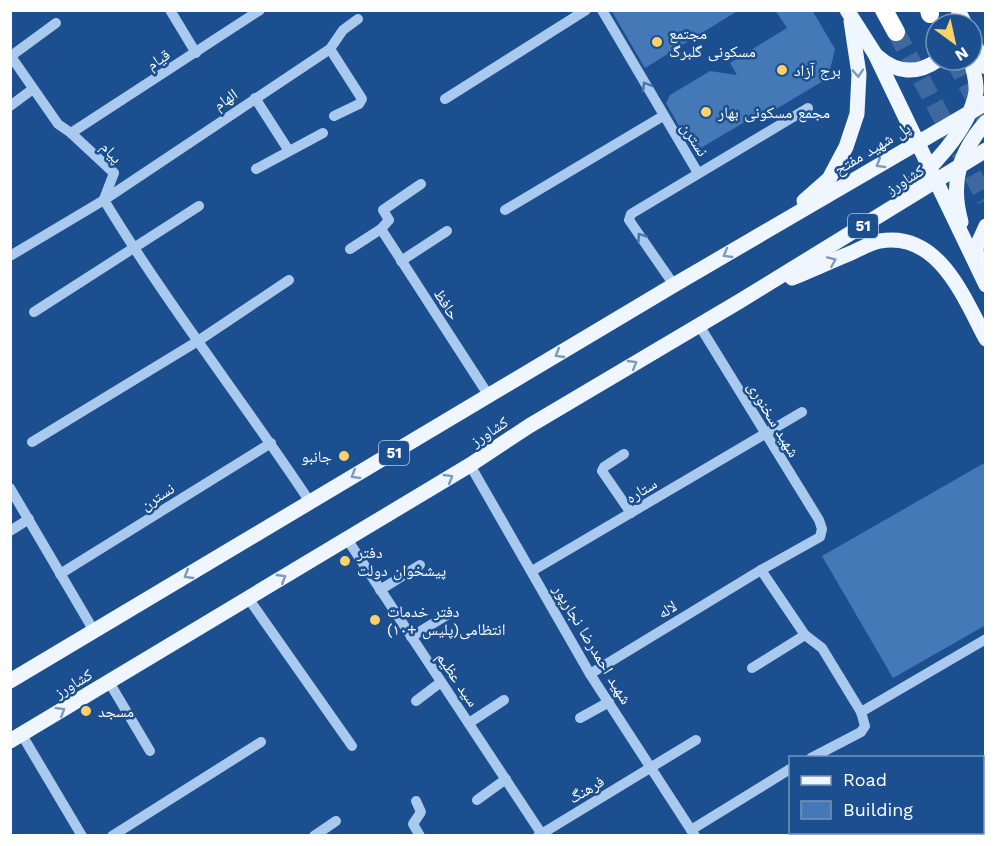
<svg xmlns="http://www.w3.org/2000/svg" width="996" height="846" viewBox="0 0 996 846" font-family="'Work Sans','Noto Naskh Arabic',sans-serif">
<rect width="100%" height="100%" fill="#1b4f8f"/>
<g fill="#4478b7">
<path d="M611,10H739L645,68Z"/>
<path d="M775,10H812L835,49L828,78L763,117L760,113L694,152L666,103L670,95L710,71L737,75L730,63L787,28Z"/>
<path d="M986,462V625L893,678L822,556Z"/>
</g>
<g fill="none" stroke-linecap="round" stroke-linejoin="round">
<g stroke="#3d69a0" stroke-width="18" stroke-dasharray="18 9" stroke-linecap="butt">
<path d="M896,32L986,200"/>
<path d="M954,60L986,120"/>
</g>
<g stroke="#a9c9ee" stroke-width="10">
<path d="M170,10L196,53"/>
<path d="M602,10L698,173"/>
<path d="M330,49L362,99L359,104L334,116"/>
<path d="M10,55L58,124L71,133L114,173L104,199"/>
<path d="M11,56L56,23"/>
<path d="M255,98L289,151"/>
<path d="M445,99L586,10"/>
<path d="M10,106L33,89"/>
<path d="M71,133L260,10"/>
<path d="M256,169L323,133"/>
<path d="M104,200C167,304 243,401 310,502"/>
<path d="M505,210L663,116"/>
<path d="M381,229L489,396"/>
<path d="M350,249L381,229L389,220L383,210L421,184"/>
<path d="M10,256L104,200L330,49L343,30L358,19"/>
<path d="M401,261L447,231"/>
<path d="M674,285L629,220L631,214L808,108"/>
<path d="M34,312L199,206"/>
<path d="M32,442L198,341L289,280"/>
<path d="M624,454L604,467L602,471L631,513"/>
<path d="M470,465L590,674L695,836"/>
<path d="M10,488L94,631"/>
<path d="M10,531L29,519"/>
<path d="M347,539L543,836"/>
<path d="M761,570L805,635L822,648L861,712L865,726L861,732L811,758"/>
<path d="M532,571L802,412"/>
<path d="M60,574L271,443"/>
<path d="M380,590L420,565"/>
<path d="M248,598L352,746"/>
<path d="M411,637L447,615"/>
<path d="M752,668L805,635"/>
<path d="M590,674L761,570L820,537L822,529L819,520L699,325"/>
<path d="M109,682L150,751"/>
<path d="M416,701L441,682"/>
<path d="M861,712L986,639"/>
<path d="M580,718L609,702"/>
<path d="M469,723L504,700"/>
<path d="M22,735L82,836"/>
<path d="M982,782L986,780"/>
<path d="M477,800L506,779"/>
<path d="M416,801L421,812L413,824L420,836"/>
<path d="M691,830L790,769"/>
<path d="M972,833L974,836"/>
<path d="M112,836L261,742"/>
<path d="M314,836L336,821"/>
<path d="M538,836L696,740"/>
<path d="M897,836L901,832"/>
</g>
<g stroke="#f0f6ff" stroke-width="15">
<path d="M847,10L875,54L986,285"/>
<path d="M958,10L965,24"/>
<path d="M972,39L986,67"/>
<path d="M877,56C896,73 917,75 938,60"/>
<path d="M898,193C928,175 970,128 976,92C977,81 973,70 971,60"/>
<path d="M804,201L829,179L846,147L857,114L859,74L851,21"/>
<path d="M961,222C950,182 959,153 986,122"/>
<path d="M978,266L976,248L986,226"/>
<path d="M792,278C812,270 831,261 851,253C860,249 870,243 880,241C939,231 964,298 986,339"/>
<path d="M10,681L674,285L986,103"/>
<path d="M10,741L470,465L529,426L740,301L986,150"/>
</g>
<g stroke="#fff" stroke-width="18">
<path d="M884,10L896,32"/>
<path d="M929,10L930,14"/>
</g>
</g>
<defs><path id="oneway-chevron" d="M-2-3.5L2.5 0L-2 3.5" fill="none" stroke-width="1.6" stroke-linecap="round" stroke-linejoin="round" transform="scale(1.5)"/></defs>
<g stroke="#7b9ac1">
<use href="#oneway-chevron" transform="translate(858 73) rotate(86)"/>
<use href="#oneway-chevron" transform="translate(880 164) rotate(149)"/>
<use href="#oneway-chevron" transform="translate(727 254) rotate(150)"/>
<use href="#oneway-chevron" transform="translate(832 261) rotate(-23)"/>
<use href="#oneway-chevron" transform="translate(559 354) rotate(149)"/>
<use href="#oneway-chevron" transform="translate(633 364) rotate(-31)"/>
<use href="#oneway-chevron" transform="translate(355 475) rotate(149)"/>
<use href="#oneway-chevron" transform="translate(449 478) rotate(-31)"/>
<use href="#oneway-chevron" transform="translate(188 575) rotate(149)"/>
<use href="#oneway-chevron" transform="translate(282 578) rotate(-31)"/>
<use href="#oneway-chevron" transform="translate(61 711) rotate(-31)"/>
</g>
<g stroke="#4674ac">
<use href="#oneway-chevron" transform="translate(646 86) rotate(-120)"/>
<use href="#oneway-chevron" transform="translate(641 237) rotate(-124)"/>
</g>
<g fill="#ffd166" stroke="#1b4f8f" stroke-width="2">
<circle cx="657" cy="42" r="6"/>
<circle cx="782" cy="70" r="6"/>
<circle cx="706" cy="112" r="6"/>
<circle cx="344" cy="456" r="6"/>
<circle cx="345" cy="561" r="6"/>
<circle cx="375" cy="620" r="6"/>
<circle cx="86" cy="711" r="6"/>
</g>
<g text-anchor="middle" stroke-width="5" stroke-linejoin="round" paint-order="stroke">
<g fill="#1b4f8f" stroke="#bbcadd" stroke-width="1.5">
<rect x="848" y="214" width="30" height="24" rx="4.5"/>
<rect x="379" y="441" width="30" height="24" rx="4.5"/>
</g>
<g font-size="15" font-weight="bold" fill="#fff">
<text x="863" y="231">51</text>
<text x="394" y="458">51</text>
</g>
<g font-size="16" fill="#fff" stroke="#1b4f8f" text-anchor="start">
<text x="669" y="39">مجتمع<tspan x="669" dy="18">مسکونی گلبرگ</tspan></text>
<text x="794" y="76">برج آزاد</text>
<text x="718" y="118">مجمع مسکونی بهار</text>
<text x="332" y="462" text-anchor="end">جانبو</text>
<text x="357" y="558">دفتر<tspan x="357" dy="18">پیشخوان دولت</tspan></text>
<text x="387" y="617">دفتر خدمات<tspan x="387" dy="18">انتظامی(پلیس +۱۰)</tspan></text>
<text x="98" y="717">مسجد</text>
</g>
<g font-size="16" fill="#fff" stroke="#1b4f8f">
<text transform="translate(158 59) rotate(-33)" y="6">قیام</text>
<text transform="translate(225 99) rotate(-34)" y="6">الهام</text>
<text transform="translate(695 139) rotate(58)" y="6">نسترن</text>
<text transform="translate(872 148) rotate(-31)" y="6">پل شهید مفتح</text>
<text transform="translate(112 152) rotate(48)" y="6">پیام</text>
<text transform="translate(905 179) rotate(-32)" y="6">کشاورز</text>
<text transform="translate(447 304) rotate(57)" y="6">حافظ</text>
<text transform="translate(774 419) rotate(59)" y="6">شهید سخنوری</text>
<text transform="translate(489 431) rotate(-33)" y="6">کشاورز</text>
<text transform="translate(641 490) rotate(-31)" y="6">ستاره</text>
<text transform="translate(157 496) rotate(-32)" y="6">نسترن</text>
<text transform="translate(667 609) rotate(-31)" y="6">لاله</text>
<text transform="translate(593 644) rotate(59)" y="6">شهید احمدرضا نجارپور</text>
<text transform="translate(458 679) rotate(56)" y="6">سید عظیم</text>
<text transform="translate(73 683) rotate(-31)" y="6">کشاورز</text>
<text transform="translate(586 789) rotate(-31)" y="6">فرهنگ</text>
</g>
</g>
<rect width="996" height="846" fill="none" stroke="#ffffff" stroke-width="24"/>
<rect x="789" y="756" width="195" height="78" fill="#1b4f8f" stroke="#7695bc" stroke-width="1.5"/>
<rect x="801" y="776" width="30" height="9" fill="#f0f6ff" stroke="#7695bc" stroke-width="1.5"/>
<text x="843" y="786" font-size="18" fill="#ffffff">Road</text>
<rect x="801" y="801" width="30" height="18" fill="#4478b7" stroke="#7695bc" stroke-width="1.5"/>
<text x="843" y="816" font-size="18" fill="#ffffff">Building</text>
<g transform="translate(954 42) rotate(147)"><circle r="28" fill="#1b4f8f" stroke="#7695bc" stroke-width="1.5"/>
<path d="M0-4.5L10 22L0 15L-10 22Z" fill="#ffd166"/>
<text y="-9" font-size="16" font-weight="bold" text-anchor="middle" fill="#ffffff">N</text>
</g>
</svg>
